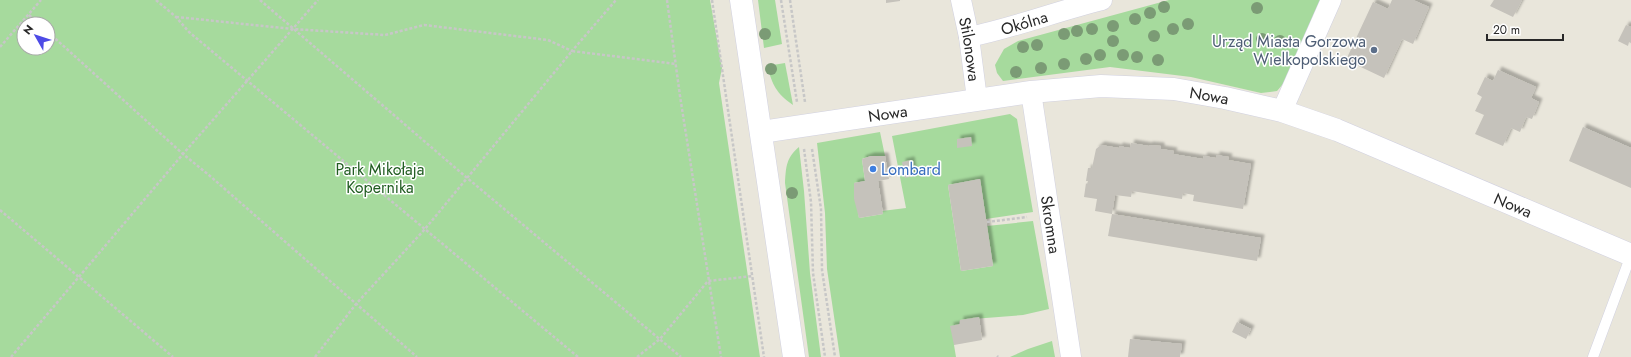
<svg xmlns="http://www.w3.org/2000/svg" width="1631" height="357" viewBox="0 0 1631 357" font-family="Jost,sans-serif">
<defs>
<filter id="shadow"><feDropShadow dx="3.5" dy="-3.5" stdDeviation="1" flood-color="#0004"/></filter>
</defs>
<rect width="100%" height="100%" fill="#e9e6db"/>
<g fill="#a6da9d" fill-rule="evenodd">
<path d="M0,0H710L722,68L719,83L760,357H0ZM24,24H48V48H24Z"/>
<path d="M758,0H775L782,44L764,48Z"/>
<path d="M1169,0H1322L1288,78L1277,91L1261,93L1191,77L1110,67L1003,81L997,73L995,65L1004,49L1018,41Z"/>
<path d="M785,63L793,105C776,93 773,86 767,66Z"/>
<path d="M1010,114L1017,119L1033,212L986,219L980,179L948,185L961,271L993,266L987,226L1033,221L1049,309L1023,315L960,320L954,345L956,357H840L827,269L825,213L817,143L880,132L885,156H871L862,159L865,181L854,183L859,218L883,214L882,211L906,208L892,136Z"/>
<path d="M799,147L804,191L810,273L821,357H809L785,183C786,167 786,158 799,147Z"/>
<path d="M1052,341L1055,357H1010L1028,349Z"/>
</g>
<g fill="#c5c2bb" filter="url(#shadow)">
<path d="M886,0H900V1L886,3Z"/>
<path d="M1392,0H1413L1429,7L1413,44L1402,39L1384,78L1346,60L1373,2L1388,9Z"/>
<path d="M1494,0H1522L1513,17L1490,6Z"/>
<path d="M1626,25L1631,27V43L1629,42L1628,46L1618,41Z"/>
<path d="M1498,70L1536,87L1531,98L1539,102L1532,119L1526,117L1520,132L1511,128L1503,146L1475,134L1484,115L1475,111L1482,97L1477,94L1485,77L1493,81Z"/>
<path d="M1583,127L1631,148V188L1569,161Z"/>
<path d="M971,137L972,146L957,148V139Z"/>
<path d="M1131,143L1149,146V145L1161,146V149L1174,151L1173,154L1203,159L1204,156L1216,158V155L1229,157L1228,160L1251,164L1243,209L1193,201L1194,195L1183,193L1182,199L1132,191L1131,197L1115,195L1112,214L1095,211L1097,199L1084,197L1086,183L1087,184L1088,181H1086L1088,168H1092L1096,149L1101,145L1119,148V146L1130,148Z"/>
<path d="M871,156H885L889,179L878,181L883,214L859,218L854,199V183L865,181L862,159Z"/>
<path d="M911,160L914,176L905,178L902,162Z"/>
<path d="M980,179L993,266L961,271L948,185Z"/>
<path d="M1112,214L1261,238L1257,261L1108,236Z"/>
<path d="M979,317L982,340L954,345L950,326L960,324V320Z"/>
<path d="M1237,322L1251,329L1246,339L1232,332Z"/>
<path d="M1130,339L1182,344L1180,357H1128Z"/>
</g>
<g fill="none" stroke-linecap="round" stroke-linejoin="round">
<defs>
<path id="service" d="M1593,357L1631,255"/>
<g id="minor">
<path id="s1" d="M961,0L969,37L977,99"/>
<path id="s2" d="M969,37C1014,28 1057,11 1102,0"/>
<path id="s3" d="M1031,92L1071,357"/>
<path d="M1282,111L1331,0"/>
</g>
<g id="tertiary">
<path d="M741,0L794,357"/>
<path id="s4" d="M761,132L1031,92L1101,86L1174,89L1225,98L1282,111L1337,130L1631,255"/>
</g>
</defs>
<use href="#service" stroke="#d1d1e0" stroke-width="11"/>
<use href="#minor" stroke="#d1d1e0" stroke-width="21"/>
<use href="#tertiary" stroke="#d1d1e0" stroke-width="23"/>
<g stroke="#c7c7c7" stroke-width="2.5" stroke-dasharray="3 2" stroke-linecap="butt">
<path d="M156,0L176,17L189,32L578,357"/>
<path d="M260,0L466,177L681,357"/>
<path d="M667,0L680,96L721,357"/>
<path d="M712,0L764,357"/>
<path d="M781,0L797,102"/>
<path d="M790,0L805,102"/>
<path d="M29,15L39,24"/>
<path d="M176,17L293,29L385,35L424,25L548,40L572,51L616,0"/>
<path d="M48,32L183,154L210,176L417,357"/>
<path d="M0,47L41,0"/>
<path d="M804,149L811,202L813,273L825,357"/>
<path d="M812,149L821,209L822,270L835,357"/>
<path d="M0,210L173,357"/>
<path d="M987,222L1027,217"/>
<path d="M997,356L998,357"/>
<path d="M11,357L183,154L318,0"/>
<path d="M315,357L356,304L425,229L572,51L676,64"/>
<path d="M637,357L660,339L708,281L753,276"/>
</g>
<use href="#service" stroke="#fff" stroke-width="10"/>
<use href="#minor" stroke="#fff" stroke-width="20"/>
<use href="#tertiary" stroke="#fff" stroke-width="22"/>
</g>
<g fill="#7b9b75">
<circle cx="1164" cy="7" r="6"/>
<circle cx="1257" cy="8" r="6"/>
<circle cx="1150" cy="13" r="6"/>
<circle cx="1135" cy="19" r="6"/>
<circle cx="1188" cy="24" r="6"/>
<circle cx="1113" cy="26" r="6"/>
<circle cx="1092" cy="29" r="6"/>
<circle cx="1173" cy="29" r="6"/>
<circle cx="1077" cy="31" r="6"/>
<circle cx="765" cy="34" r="6"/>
<circle cx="1064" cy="34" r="6"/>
<circle cx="1154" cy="36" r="6"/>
<circle cx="1262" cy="39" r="6"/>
<circle cx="1113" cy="41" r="6"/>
<circle cx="1280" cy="41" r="6"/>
<circle cx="1037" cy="45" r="6"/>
<circle cx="1023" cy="47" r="6"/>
<circle cx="1100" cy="55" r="6"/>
<circle cx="1123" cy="55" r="6"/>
<circle cx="1137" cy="57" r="6"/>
<circle cx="1086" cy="59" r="6"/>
<circle cx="1158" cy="60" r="6"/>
<circle cx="1064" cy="64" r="6"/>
<circle cx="1041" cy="68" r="6"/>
<circle cx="771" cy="69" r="6"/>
<circle cx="1016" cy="72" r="6"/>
<circle cx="792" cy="193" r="6"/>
</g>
<circle fill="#5c6f8a" stroke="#fff" stroke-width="1.5" cx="1374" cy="50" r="4"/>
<circle fill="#3f7fe0" stroke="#fff" stroke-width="1.5" cx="873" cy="169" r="4"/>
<g text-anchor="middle" stroke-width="3" stroke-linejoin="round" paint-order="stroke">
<g font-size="16" fill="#282828" stroke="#fff">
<text dy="6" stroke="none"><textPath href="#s2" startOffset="57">Okólna</textPath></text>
<text dy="6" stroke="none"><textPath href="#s1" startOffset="50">Stilonowa</textPath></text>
<text dy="6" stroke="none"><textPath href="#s4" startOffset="452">Nowa</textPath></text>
<text dy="6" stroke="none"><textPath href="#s4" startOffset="128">Nowa</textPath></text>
<text dy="6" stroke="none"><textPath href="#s4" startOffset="776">Nowa</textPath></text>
<text dy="6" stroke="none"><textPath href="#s3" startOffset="134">Skromna</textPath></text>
</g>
<g font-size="16" fill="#4e5e75" stroke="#fff" text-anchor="end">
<text x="1366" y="47">Urząd Miasta Gorzowa<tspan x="1366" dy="18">Wielkopolskiego</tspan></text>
</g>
<g font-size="16" fill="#215d21" stroke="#fff">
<text x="380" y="175">Park Mikołaja<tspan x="380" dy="18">Kopernika</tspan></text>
</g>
<g font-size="16" fill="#366cbe" stroke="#fff" text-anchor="start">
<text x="881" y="175">Lombard</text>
</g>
</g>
<g transform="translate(36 36) rotate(309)"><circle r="19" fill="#ffffff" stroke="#a9a9a9"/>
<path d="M0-3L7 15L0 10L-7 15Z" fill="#4d4be6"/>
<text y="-6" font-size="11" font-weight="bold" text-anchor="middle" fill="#282828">N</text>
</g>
<path d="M1487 34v6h76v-6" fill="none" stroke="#282828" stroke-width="2"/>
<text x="1493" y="34" font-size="12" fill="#282828" stroke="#ffffff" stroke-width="3" paint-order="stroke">20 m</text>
</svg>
